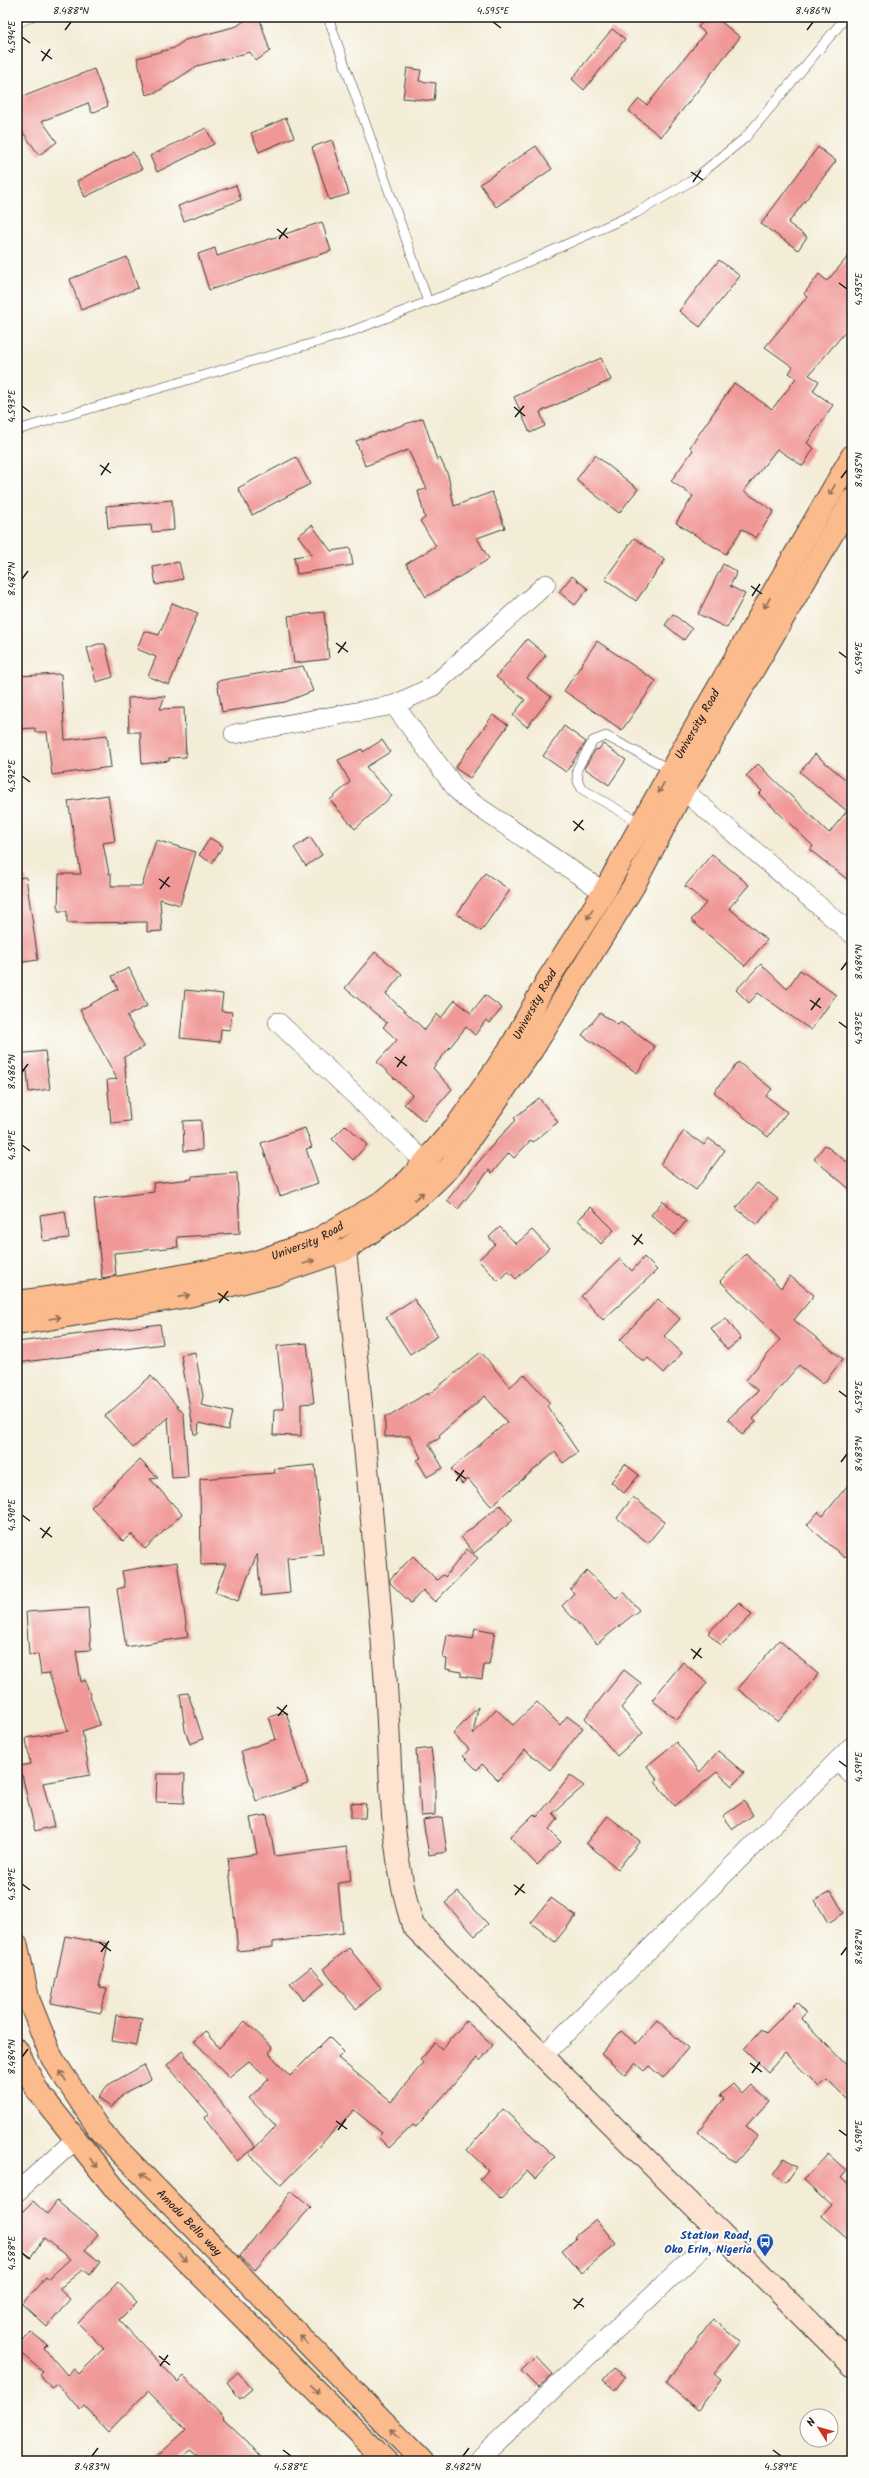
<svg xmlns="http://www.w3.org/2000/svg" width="869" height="2478" viewBox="0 0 869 2478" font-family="Kalam,sans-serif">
<rect width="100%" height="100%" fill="#fdfcf7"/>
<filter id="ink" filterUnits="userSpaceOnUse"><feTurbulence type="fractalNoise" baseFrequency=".025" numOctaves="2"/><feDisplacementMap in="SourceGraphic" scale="8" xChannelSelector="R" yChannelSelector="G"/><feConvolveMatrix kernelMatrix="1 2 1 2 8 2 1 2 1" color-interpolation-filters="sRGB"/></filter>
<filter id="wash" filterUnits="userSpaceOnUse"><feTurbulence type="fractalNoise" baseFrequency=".012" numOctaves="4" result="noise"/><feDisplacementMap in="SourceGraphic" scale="16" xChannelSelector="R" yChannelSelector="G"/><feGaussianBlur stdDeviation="0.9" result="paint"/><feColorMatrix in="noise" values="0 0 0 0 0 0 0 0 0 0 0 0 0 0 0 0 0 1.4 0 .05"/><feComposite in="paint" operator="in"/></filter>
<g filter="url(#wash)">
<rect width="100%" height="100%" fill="#f3ecd7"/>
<g id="blocks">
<g fill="#f09897">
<path d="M259,17L270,51L256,61L250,52L197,66L157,92L146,95L137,58L174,48L185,40L237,26L247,19Z"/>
<path d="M707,17H715L740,37L661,137L629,111L639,99L647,105L705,33L698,27Z"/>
<path d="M612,29L625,39L584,90L572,79Z"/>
<path d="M407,68L421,70L419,81L436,83L434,101L403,98Z"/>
<path d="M94,69L108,106L92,113L88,103L42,121L57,142L39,155L17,124V99Z"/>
<path d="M286,118L294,137L259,152L251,133Z"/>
<path d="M206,128L214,144L157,172L150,156Z"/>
<path d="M332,140L349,194L329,200L312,147Z"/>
<path d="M536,146L552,169L496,207L480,184Z"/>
<path d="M818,147L836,161L788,223L807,237L798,250L761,224Z"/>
<path d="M133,152L142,169L85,197L77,181Z"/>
<path d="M236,185L241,200L184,221L178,206Z"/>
<path d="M322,222L331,251L209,290L198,254L215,248L217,256Z"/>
<path d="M852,252V324L809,375L819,381L813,391L833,405L807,443L814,448L803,466L777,449L744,491L774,511L756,538L742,529L726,554L676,523L693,496L671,481L693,450L690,447L734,383L772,409L785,393L796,378L789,373L793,367L765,347L807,297L804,294L819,274L827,281Z"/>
<path d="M127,257L138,288L81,310L70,279Z"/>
<path d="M719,260L740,276L700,327L679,311Z"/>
<path d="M601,358L611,380L540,412L545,426L530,433L514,397Z"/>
<path d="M423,418L437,460L440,458L448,475L454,506L492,492L505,528L477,538L489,559L426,597L406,564L436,546L420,521L425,518L418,491L427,489L408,450L365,466L356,441Z"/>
<path d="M595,455L638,489L619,513L576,480Z"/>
<path d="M296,457L310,484L252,515L238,488Z"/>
<path d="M172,500L174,530L152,532L151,525L108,528L106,506Z"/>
<path d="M312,525L331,551L350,548L353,565L297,574L294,557L312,554L298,536Z"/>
<path d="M634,538L665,560L636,601L605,579Z"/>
<path d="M179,562L183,579L156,585L153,567Z"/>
<path d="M723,564L737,572L730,586L745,594L727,628L698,614Z"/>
<path d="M572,576L588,589L575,605L559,592Z"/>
<path d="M172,603L198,613L169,685L148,676L156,657L137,649L144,631L159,635Z"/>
<path d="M324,612L329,659L294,663L288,616Z"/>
<path d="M673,614L692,629L684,640L665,625Z"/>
<path d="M527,639L546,655L527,678L551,697L527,727L513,715L525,700L496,677Z"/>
<path d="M597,641L656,681L622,730L564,691Z"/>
<path d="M98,644H105L113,677L96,682L87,648Z"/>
<path d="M303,666L313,691L285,702L222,712L217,681Z"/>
<path d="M61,674L65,740L107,735L111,767L52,775L47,732H35V728L17,729V676Z"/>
<path d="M165,696L160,709L184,708L186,757L169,758V761L142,764L140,732H129L128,698Z"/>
<path d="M493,715L508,725L470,778L455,768Z"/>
<path d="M564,726L586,742L566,772L543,756Z"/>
<path d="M382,740L390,752L366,767L392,796L355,829L330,800L350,782L338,760L362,749L363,752Z"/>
<path d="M603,744L626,760L609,785L584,768L596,749L598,750Z"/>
<path d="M815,754L852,785V883L810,850L813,846L759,794L762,791L746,776L758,764L829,833L847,811L800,772Z"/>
<path d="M108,795L115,841L103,843L109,874H111V886H142L156,840L196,852L180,905L160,899L162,931L147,932V922L67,923V911H58L59,874H81L68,801Z"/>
<path d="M310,837L322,855L306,866L294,848Z"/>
<path d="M210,838L223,846L212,863L199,855Z"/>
<path d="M712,854L749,885L729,908L767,940L745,966L691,920L706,903L685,886Z"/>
<path d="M485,873L510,890L481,931L457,914Z"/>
<path d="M26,877L38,960L17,963V878Z"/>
<path d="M375,952L402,974L386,994L425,1030L437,1014L441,1018L455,1000L471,1013L485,995L502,1008L490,1023L486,1020L475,1035L466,1027L433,1068L452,1089L424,1121L404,1104L412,1095L377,1062L397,1040L383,1027L387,1023L345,988Z"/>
<path d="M761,964L787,989L800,970L836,995L811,1030L758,993L749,1003L736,990Z"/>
<path d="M129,968L147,1006L127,1016L144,1047L124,1057L130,1121L111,1123L107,1080L117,1079L80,1010L118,989L112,976Z"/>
<path d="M185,990L223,994L221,1011L232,1012L230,1030L221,1029L220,1042L180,1038Z"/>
<path d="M600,1013L618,1025L620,1022L655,1047L637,1073L582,1035Z"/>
<path d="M45,1051L50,1089L29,1092L27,1071L17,1072V1054Z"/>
<path d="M738,1062L772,1089L766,1096L787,1112L768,1137L714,1092Z"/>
<path d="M539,1098L558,1122L533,1142L531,1140L514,1158L509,1153L492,1173L489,1170L458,1209L447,1200L496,1141L516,1120L514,1118Z"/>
<path d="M201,1120L202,1150L184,1151L183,1121Z"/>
<path d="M346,1125L367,1145L353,1160L332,1139Z"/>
<path d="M305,1128L312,1147L306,1149L318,1183L280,1196L261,1143Z"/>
<path d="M684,1131L704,1145L708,1138L725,1150L696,1190L660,1164Z"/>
<path d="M825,1145L852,1166V1191L814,1159Z"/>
<path d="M237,1173L240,1233L177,1237L178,1247L114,1253L116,1275L102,1278L94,1199L154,1192L153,1183L192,1179V1176Z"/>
<path d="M757,1183L778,1199L757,1225L736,1208Z"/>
<path d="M663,1201L686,1221L675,1235L651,1215Z"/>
<path d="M591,1207L614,1230L601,1244L578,1220Z"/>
<path d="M65,1211L69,1238L43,1241L40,1215Z"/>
<path d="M500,1227L516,1244L532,1230L549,1248L516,1279L508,1271L498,1281L478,1260L495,1244L489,1237Z"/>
<path d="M746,1254L781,1288L790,1276L814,1295L794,1320L843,1359L823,1384L799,1365L753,1419L756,1422L742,1435L728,1419L758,1391L746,1380L780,1340L720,1281Z"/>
<path d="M644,1257L657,1270L603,1320L581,1296L620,1259L632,1271Z"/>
<path d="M414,1299L438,1336L410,1354L386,1317Z"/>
<path d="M658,1299L680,1319L664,1336L682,1353L664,1373L648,1358L644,1362L620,1340Z"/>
<path d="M726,1318L741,1339L727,1350L711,1328Z"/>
<path d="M160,1324L163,1344L17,1363V1342Z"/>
<path d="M307,1343L314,1403L301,1404V1436L273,1435L274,1409H284L277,1346Z"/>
<path d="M195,1352L203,1396L201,1405L232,1412L228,1430L199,1423L198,1434H194L181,1355Z"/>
<path d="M481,1352L510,1387L524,1374L550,1403L547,1406L578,1452L563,1463L555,1452L491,1506L468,1479L462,1484L451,1469L507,1422L485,1396L439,1435L440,1438L429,1444L443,1468L427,1477L417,1460L421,1458L410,1436L385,1437V1416H390L427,1393L428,1395Z"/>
<path d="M151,1376L184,1414L188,1477L172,1478L168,1417L133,1448L105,1416Z"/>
<path d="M140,1460L158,1478L150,1479L182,1514L145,1549L131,1534L123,1541L91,1507Z"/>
<path d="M625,1464L639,1475L624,1493L611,1482Z"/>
<path d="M315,1465L323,1554L287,1558L290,1593L261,1596L257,1554L238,1601L215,1592L226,1564L201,1565L200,1479L275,1473L274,1469Z"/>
<path d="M852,1480V1550L845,1558L807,1525L818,1512L823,1516Z"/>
<path d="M633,1497L665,1522L648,1543L617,1518Z"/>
<path d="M500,1505L513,1520L474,1553L461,1537Z"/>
<path d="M467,1549L478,1558L435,1602L423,1590L411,1603L390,1583V1579L413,1556L437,1580L443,1575L445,1577Z"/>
<path d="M177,1562L188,1637L126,1647L117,1589L125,1587L122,1571Z"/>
<path d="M587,1571L616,1598L624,1592L639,1610L597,1644L562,1606L574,1593L570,1589Z"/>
<path d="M739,1602L752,1615L721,1645L708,1633Z"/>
<path d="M88,1608L91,1650L76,1651L81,1682L85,1680L100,1725L82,1731L90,1775L43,1783L54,1826L35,1831L20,1766L30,1764L26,1738L68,1731L49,1673L41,1674L38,1654L29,1655L26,1612Z"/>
<path d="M475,1628L495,1632L489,1665H484L482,1679L461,1676V1672L446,1669L447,1659L443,1658L447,1635L473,1639Z"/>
<path d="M779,1640L818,1674L778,1722L738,1689Z"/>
<path d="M683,1662L707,1683L677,1720L652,1700Z"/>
<path d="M624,1670L641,1683L621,1708L643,1733L617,1756L585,1718Z"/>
<path d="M188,1693L203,1739L190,1744L185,1730L180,1694Z"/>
<path d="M537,1702L560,1725L567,1716L583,1728L550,1770L525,1750L498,1780L482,1764L477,1770L463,1756L469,1749L453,1734L478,1707L473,1734L496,1709L513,1725Z"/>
<path d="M286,1712L308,1784L256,1801L241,1751L276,1739L269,1717Z"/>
<path d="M676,1742L700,1772L718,1751L744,1773L732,1786L717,1772L675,1806L655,1782L658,1780L647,1766Z"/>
<path d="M431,1748L435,1778V1815L421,1816L416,1750Z"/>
<path d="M157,1774H185L184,1803L156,1802Z"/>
<path d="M570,1775L584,1786L553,1813L558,1819L549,1830L561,1842L537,1865L510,1837L534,1814L537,1817Z"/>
<path d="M744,1801L753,1815L733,1829L723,1816Z"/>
<path d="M351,1803L366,1804L365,1818H351Z"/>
<path d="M267,1815L275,1856L347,1847L351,1881L338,1883L343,1933L273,1942V1947L238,1951L228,1858L257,1854L250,1818Z"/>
<path d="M608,1816L640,1841L618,1869L586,1843Z"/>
<path d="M442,1817L447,1852L429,1855L423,1820Z"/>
<path d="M831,1891L844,1913L828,1923L815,1900Z"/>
<path d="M458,1892L488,1924L475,1936L445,1903Z"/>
<path d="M551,1898L576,1916L555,1942L531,1923Z"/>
<path d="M65,1936L108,1944L99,1987L107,1988L101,2013L51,2003Z"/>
<path d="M349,1948L381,1988L356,2009L323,1969Z"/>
<path d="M311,1967L325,1983L304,2000L290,1984Z"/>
<path d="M797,2002L806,2013L801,2018L852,2071V2105L827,2080L819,2087L785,2053L768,2072L744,2049L762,2029L766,2033Z"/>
<path d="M116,2015L142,2019L137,2045L112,2041Z"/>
<path d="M657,2020L688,2048L663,2078L649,2066L644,2071L635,2063L625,2075L601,2054L621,2031L636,2044Z"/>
<path d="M245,2021L273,2048L269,2053L290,2076L329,2037L344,2052L338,2058L391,2102L423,2063L420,2060L435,2043L442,2049L466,2021L493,2045L480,2061L477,2058L416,2127L413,2125L389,2148L378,2137L382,2133L354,2110L281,2185L249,2154L276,2126L249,2098L269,2079L249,2061L229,2077L194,2041L205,2031L219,2048Z"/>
<path d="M182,2051L255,2147L237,2161L204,2118L209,2114L167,2065Z"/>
<path d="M144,2065L151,2079L124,2093L111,2108L98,2097L108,2085Z"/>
<path d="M733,2084L742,2094L751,2085L769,2101L746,2126L758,2136L735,2163L697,2132L724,2099L720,2095Z"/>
<path d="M503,2109L555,2157L535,2179L527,2171L501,2199L480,2179L488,2170L467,2150Z"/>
<path d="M828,2154L847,2171L841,2178L852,2188V2243L821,2216L831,2205L804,2180Z"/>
<path d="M784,2158L797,2167L786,2183L773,2174Z"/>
<path d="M292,2191L311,2207L255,2270L240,2256Z"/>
<path d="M33,2201L47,2214L57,2201L98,2235L85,2250L100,2262L90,2275L83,2269L59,2289L70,2299L47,2327L22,2304L46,2277L48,2279L70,2259L44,2238L30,2258L17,2246V2217Z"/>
<path d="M596,2219L616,2244L581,2273L562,2250L576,2239L574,2237Z"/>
<path d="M118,2282L137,2302L119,2320L178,2382L184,2376L224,2418L223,2419L247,2442L263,2461H204L190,2450L177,2461H152L186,2430L148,2391L108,2432L84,2406L80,2410L58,2384L52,2388L40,2375L43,2372L17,2350V2346L30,2331L47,2345L44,2348L67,2375L74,2369L79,2374L104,2349L78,2323Z"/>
<path d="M713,2319L740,2341L714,2374L721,2380L698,2410L665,2383Z"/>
<path d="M536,2356L553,2374L538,2388L521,2371Z"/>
<path d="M613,2368L625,2377L615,2390L603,2380Z"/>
<path d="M238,2372L252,2389L240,2399L227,2382Z"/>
</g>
</g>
</g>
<g filter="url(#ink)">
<use href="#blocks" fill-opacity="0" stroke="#3c3b38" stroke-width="1"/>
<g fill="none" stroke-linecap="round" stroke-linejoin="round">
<defs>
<g id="lane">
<path d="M328,17L428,302"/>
<path d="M17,23L31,17"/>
<path d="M17,430L344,334L498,275L636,213L693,180L745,138L846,17"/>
<path d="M641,823L582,789L578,782L577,769L593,741L606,736L671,770"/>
</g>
<g id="street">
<path d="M394,705L457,790L468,800L604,892"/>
<path d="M234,734L394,705L432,687L546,584"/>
<path d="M683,790L852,934"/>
<path d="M278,1022L426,1163"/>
<path d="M838,1761L852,1775"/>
<path d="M542,2057L852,1746"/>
<path d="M17,2192L75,2140"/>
<path d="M477,2461L720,2231"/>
</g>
<path id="secondary" d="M345,1250C360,1391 374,1532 385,1672C392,1758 387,1844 413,1926L852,2365"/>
<g id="primary">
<path id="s1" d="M17,1302L100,1291L256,1262L317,1240L385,1200L409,1180L457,1125L511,1047L547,981L604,892L684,747L852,456"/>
<path d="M17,1324L184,1297L275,1274L345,1250L393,1217L423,1193L450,1167L532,1050L633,887L683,790L852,500"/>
<path id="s2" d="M17,1946L28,1998L52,2058L100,2131L422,2461"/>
<path d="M17,2050L37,2090L116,2190L386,2461"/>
</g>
</defs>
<use href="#lane" stroke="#3c3b38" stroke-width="10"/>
<use href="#street" stroke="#3c3b38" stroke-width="20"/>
<use href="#secondary" stroke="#3c3b38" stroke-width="24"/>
<use href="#primary" stroke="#3c3b38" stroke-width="24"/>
<use href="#lane" stroke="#fff" stroke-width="9"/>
<use href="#street" stroke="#fff" stroke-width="19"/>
<use href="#secondary" stroke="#fde4d1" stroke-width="22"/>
<use href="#primary" stroke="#fbbb8c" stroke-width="22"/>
</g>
<defs><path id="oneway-shaft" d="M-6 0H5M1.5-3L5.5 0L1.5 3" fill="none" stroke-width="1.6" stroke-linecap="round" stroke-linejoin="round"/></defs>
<g stroke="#8c6c54">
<use href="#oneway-shaft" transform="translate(832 490) rotate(120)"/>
<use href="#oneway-shaft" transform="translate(767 603) rotate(120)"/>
<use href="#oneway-shaft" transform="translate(661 788) rotate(119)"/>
<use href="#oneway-shaft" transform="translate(590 914) rotate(122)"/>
<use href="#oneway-shaft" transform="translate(419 1196) rotate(-39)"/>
<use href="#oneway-shaft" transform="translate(309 1262) rotate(-19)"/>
<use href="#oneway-shaft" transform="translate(184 1296) rotate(-12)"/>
<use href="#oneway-shaft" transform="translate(55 1318) rotate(-9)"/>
<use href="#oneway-shaft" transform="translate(63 2076) rotate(-121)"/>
<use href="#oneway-shaft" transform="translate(94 2163) rotate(50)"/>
<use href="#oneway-shaft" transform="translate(145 2177) rotate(-134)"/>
<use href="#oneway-shaft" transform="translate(183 2257) rotate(45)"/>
<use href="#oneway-shaft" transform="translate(304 2340) rotate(-134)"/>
<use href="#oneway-shaft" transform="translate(315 2389) rotate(45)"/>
<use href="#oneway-shaft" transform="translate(395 2433) rotate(-134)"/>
</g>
</g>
<path fill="none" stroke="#1c1c1c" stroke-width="1.5" d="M493,22L501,28M65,30L71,22M807,30L813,22M22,37L30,43M41,51L52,59M42,61L50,49M691,172L703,180M693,182L701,170M277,229L288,238M279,239L287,228M839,283L847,289M22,406L30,412M514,407L525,416M515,417L524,406M100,465L111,473M101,475L109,463M841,478L847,470M22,579L28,571M751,586L762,594M752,596L760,584M336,643L348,652M839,652L847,658M338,653L346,642M22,776L30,782M573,821L584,830M574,831L583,820M159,879L170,887M160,889L169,877M841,970L847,962M810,1000L821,1008M811,1010L820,998M839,1022L847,1028M395,1057L407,1066M397,1067L405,1056M22,1072L28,1064M22,1145L30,1151M632,1235L643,1244M634,1245L642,1234M218,1293L229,1301M219,1303L228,1291M839,1391L847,1397M841,1462L847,1454M455,1471L466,1479M456,1481L464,1470M22,1515L30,1521M40,1528L52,1537M42,1538L50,1527M691,1649L702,1658M693,1659L701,1648M277,1707L288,1715M278,1716L287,1705M839,1761L847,1767M22,1884L30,1890M514,1885L525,1893M515,1895L524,1884M99,1942L111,1951M101,1952L109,1941M841,1955L847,1947M22,2057L28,2049M750,2063L762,2072M752,2073L760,2062M336,2121L347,2129M338,2130L346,2119M839,2130L847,2136M22,2253L30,2259M573,2299L584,2307M574,2309L583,2298M159,2356L170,2365M160,2366L168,2355M283,2450L291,2456M773,2450L781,2456M92,2456L98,2448M463,2456L469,2448"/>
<defs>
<symbol id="bus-pin" viewBox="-11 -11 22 30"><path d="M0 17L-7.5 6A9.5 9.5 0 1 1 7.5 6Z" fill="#1a4fb4" stroke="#fdfcf7"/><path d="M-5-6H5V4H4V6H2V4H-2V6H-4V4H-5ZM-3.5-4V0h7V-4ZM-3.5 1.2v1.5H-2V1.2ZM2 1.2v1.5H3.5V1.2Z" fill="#fff"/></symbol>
</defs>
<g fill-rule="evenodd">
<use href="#bus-pin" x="755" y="2232" width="20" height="27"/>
</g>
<g text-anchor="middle" stroke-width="4" stroke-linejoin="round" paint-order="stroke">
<g font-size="12" fill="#1c1c1c" stroke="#fdfcf7">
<text dy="4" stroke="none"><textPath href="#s1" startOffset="958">University Road</textPath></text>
<text dy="4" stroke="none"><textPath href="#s1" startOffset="634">University Road</textPath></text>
<text dy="4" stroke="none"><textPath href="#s1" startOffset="298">University Road</textPath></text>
<text dy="4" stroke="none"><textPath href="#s2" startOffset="333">Amodu Bello way</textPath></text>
</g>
<g font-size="12" font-weight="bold" fill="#164399" stroke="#fdfcf7" text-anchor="end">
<text x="752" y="2239">Station Road,<tspan x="752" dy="14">Oko Erin, Nigeria</tspan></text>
</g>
</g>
<rect width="869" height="2478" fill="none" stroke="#fdfcf7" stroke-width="44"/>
<g transform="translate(819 2428) rotate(307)"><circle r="19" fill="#fdfcf7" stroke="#a3a29f"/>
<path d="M0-3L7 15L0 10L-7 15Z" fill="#c8321e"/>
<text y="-6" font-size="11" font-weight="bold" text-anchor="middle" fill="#1c1c1c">N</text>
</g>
<rect x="22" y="22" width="825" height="2434" fill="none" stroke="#1c1c1c" stroke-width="1.5"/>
<g font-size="10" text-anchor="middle" fill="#1c1c1c">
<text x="71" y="14">8.488°N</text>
<text x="493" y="14">4.595°E</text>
<text x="813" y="14">8.486°N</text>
<text transform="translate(11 37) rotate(-90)" y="4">4.594°E</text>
<text transform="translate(858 289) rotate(-90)" y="4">4.595°E</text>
<text transform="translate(11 406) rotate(-90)" y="4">4.593°E</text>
<text transform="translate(858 470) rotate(-90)" y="4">8.485°N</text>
<text transform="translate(11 579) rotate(-90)" y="4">8.487°N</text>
<text transform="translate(858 658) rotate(-90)" y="4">4.594°E</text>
<text transform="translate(11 776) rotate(-90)" y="4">4.592°E</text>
<text transform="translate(858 962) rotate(-90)" y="4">8.484°N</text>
<text transform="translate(858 1028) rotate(-90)" y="4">4.593°E</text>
<text transform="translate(11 1072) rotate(-90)" y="4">8.486°N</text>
<text transform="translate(11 1145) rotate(-90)" y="4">4.591°E</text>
<text transform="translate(858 1397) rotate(-90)" y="4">4.592°E</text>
<text transform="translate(858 1454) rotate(-90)" y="4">8.483°N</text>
<text transform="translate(11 1515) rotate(-90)" y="4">4.590°E</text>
<text transform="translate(858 1767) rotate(-90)" y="4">4.591°E</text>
<text transform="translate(11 1884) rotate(-90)" y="4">4.589°E</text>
<text transform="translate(858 1947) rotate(-90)" y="4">8.482°N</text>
<text transform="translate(11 2057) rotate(-90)" y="4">8.484°N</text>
<text transform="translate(858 2136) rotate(-90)" y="4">4.590°E</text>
<text transform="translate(11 2253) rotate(-90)" y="4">4.588°E</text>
<text x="92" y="2470">8.483°N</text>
<text x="291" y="2470">4.588°E</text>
<text x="463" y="2470">8.482°N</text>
<text x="781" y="2470">4.589°E</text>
</g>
</svg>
